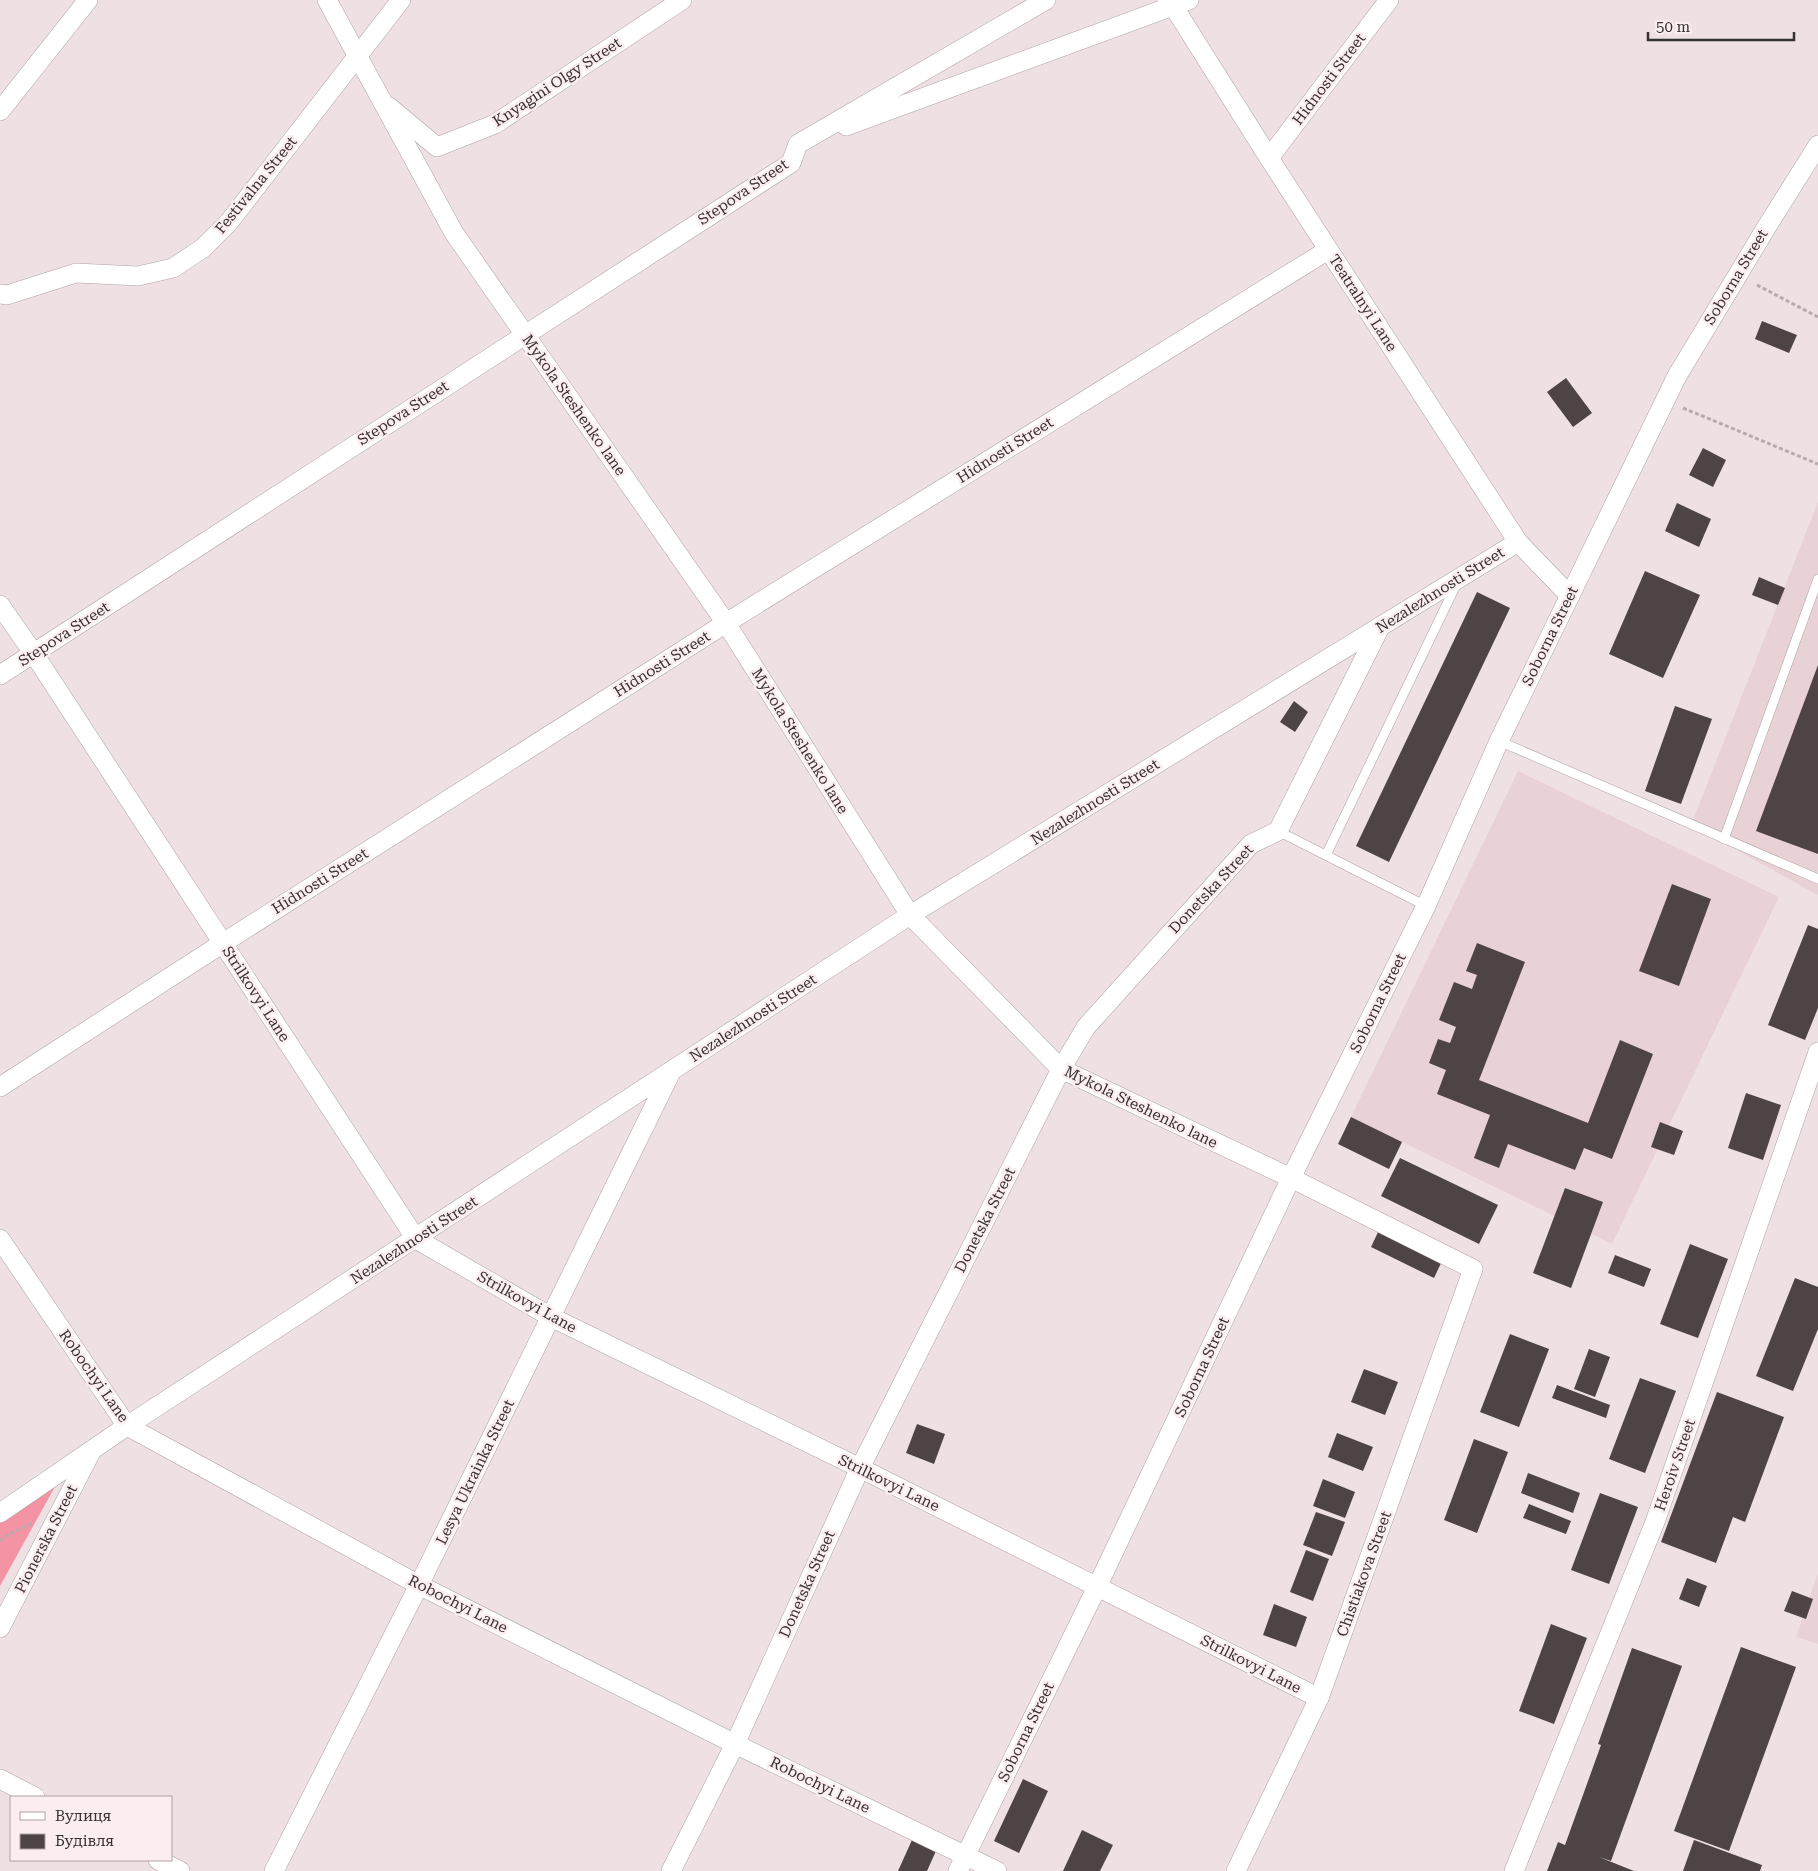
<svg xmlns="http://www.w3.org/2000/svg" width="1818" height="1871" viewBox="0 0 1818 1871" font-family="'Roboto Serif',serif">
<rect width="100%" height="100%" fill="#efe1e3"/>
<g fill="#e9d2d5">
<path d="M1818,502V895L1691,825Z"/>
<path d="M1518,771L1779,897L1612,1244L1351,1117Z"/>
<path d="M1818,1573V1644L1796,1637Z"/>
</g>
<path fill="#f493a4" d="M57,1483L0,1586V1520Z"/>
<g fill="#4f4445">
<path d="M1762,321L1797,335L1789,353L1755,339Z"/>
<path d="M1566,378L1592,413L1573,427L1547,392Z"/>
<path d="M1703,448L1726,460L1713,487L1689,475Z"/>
<path d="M1677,503L1711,519L1699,547L1665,531Z"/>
<path d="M1645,571L1700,595L1663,678L1609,654Z"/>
<path d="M1759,577L1785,588L1778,605L1752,595Z"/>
<path d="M1477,592L1510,608L1389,862L1356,846Z"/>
<path d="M1818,665V854L1756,831Z"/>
<path d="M1294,701L1308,712L1295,732L1280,722Z"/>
<path d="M1675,706L1712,719L1681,804L1645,791Z"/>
<path d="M1672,884L1711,899L1679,986L1639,971Z"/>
<path d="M1808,925L1818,929V1008L1805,1040L1768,1025Z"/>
<path d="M1477,943L1525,962L1479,1080L1588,1123L1620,1040L1653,1054L1612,1159L1584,1148L1575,1170L1508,1144L1499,1168L1474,1158L1490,1115L1437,1094L1446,1070L1429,1063L1438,1039L1450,1043L1456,1027L1439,1020L1454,982L1472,989L1477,975L1466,971Z"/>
<path d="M1746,1093L1781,1105L1763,1160L1728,1148Z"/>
<path d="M1351,1117L1402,1142L1389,1169L1338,1144Z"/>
<path d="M1660,1122L1683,1131L1674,1155L1651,1147Z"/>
<path d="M1400,1158L1498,1205L1479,1244L1381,1196Z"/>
<path d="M1565,1188L1603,1202L1571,1288L1533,1273Z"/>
<path d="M1380,1228L1443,1259L1434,1278L1371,1247Z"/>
<path d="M1690,1244L1728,1259L1698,1338L1660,1324Z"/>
<path d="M1615,1255L1651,1269L1644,1287L1608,1273Z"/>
<path d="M1795,1278L1818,1287V1329L1793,1391L1756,1376Z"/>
<path d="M1510,1334L1549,1349L1519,1427L1480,1412Z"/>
<path d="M1589,1349L1610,1357L1595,1397L1574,1389Z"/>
<path d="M1364,1369L1398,1382L1385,1415L1351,1402Z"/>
<path d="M1640,1378L1676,1391L1645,1473L1609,1459Z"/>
<path d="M1557,1385L1610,1405L1606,1418L1552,1398Z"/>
<path d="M1717,1392L1784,1417L1745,1522L1733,1517L1716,1563L1661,1542Z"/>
<path d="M917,1424L945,1434L934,1464L906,1453Z"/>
<path d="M1337,1433L1373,1447L1363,1471L1328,1457Z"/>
<path d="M1474,1439L1508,1452L1477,1533L1444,1520Z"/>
<path d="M1528,1473L1580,1493L1573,1513L1521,1493Z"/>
<path d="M1323,1479L1355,1492L1345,1518L1313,1506Z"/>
<path d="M1600,1493L1638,1507L1609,1584L1571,1570Z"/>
<path d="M1529,1504L1571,1521L1566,1534L1523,1518Z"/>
<path d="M1316,1512L1345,1522L1332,1556L1303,1545Z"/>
<path d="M1306,1550L1329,1559L1313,1601L1290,1592Z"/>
<path d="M1687,1578L1707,1586L1699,1607L1679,1599Z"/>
<path d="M1792,1591L1813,1599L1806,1619L1784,1611Z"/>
<path d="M1274,1604L1307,1617L1296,1647L1263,1635Z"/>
<path d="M1551,1624L1587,1638L1554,1724L1519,1711Z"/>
<path d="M1741,1647L1796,1667L1729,1851L1674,1831Z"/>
<path d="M1632,1648L1682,1666L1611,1861L1599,1857L1634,1871H1547L1558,1842L1565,1845L1601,1745L1598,1744Z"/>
<path d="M1023,1779L1048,1791L1019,1853L994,1841Z"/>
<path d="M1082,1830L1113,1845L1100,1871H1063Z"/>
<path d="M912,1840L936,1851L927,1871H898Z"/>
<path d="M1694,1840L1762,1865L1760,1871H1683Z"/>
</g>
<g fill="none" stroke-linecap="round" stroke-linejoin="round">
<defs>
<g id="service">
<path d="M1499,741L1818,879"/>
<path d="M1278,831L1426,906"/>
<path d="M1724,839L1818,579"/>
<path d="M1326,855L1456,585"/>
</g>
<g id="minor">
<path d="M327,0L454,233L726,623L910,915L1061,1069L1291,1178L1473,1269L1319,1698L1236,1871"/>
<path d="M1167,0L1177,12L1269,158L1518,542L1570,596"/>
<path d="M389,107L437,147L495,124L682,0"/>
<path d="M0,111L88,0"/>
<path d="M846,126L1189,0"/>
<path d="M1269,158L1389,0"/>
<path d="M0,294L7,295L76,273L138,276L173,268L203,248L229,222L401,0"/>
<path d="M0,605L34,654L416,1239L551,1317L860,1468L1319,1698"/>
<path d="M0,675L791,163L798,144L1046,0"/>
<path d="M0,1087L223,943L726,623L1328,250"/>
<path d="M0,1239L127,1426L419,1585L735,1744L997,1871"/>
<path d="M0,1513L127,1426L910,915L1518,542"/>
<path d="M0,1628L91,1452"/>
<path d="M0,1779L35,1797"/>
<path d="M158,1860L180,1871"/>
<path d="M274,1871L419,1585L671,1072"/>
<path d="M671,1871L735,1744L860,1468L1061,1069L1086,1027L1251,844L1278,831L1380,627"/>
<path d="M958,1871L1097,1587L1291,1178L1426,906L1499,741L1677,376L1766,228L1818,145"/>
<path d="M1514,1871L1655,1522L1818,1052"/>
</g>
</defs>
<use href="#service" stroke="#aea2a3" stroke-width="10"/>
<use href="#minor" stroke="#aea2a3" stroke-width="20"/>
<g stroke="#b7abad" stroke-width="3" stroke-dasharray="4 2.5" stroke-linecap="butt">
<path d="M1757,285L1818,317"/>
<path d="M1683,408L1818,464"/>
<path d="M0,1541L4,1537L33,1523"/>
</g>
<use href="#service" stroke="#fff" stroke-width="9"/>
<use href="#minor" stroke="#fff" stroke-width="19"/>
</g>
<g text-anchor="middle" stroke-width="5" stroke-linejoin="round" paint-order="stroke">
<g font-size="15" fill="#363031" stroke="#fceef0">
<text transform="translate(1329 79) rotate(-53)" y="5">Hidnosti Street</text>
<text transform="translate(557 82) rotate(-33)" y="5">Knyagini Olgy Street</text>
<text transform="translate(256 185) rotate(-51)" y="5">Festivalna Street</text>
<text transform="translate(743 192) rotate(-34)" y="5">Stepova Street</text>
<text transform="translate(1736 277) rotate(-59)" y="5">Soborna Street</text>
<text transform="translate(1363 303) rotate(57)" y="5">Teatralnyi Lane</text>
<text transform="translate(574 405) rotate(55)" y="5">Mykola Steshenko lane</text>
<text transform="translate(403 413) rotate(-33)" y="5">Stepova Street</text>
<text transform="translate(1005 450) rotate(-32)" y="5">Hidnosti Street</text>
<text transform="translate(1440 590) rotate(-32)" y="5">Nezalezhnosti Street</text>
<text transform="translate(64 634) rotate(-33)" y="5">Stepova Street</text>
<text transform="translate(1550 636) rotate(-64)" y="5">Soborna Street</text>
<text transform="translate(662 664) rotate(-32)" y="5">Hidnosti Street</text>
<text transform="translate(800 741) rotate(58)" y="5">Mykola Steshenko lane</text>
<text transform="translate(1095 802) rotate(-32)" y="5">Nezalezhnosti Street</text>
<text transform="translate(320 881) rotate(-32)" y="5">Hidnosti Street</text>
<text transform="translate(1211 889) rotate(-47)" y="5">Donetska Street</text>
<text transform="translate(256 994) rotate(57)" y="5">Strilkovyi Lane</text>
<text transform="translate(1378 1003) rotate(-64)" y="5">Soborna Street</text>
<text transform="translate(753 1018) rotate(-33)" y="5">Nezalezhnosti Street</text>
<text transform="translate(1141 1107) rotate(26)" y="5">Mykola Steshenko lane</text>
<text transform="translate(985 1220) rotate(-63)" y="5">Donetska Street</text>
<text transform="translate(414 1240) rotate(-33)" y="5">Nezalezhnosti Street</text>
<text transform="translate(527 1302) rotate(29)" y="5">Strilkovyi Lane</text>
<text transform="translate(1202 1367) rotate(-65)" y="5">Soborna Street</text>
<text transform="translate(94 1376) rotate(55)" y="5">Robochyi Lane</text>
<text transform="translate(1675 1465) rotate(-71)" y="5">Heroiv Street</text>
<text transform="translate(475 1472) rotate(-64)" y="5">Lesya Ukrainka Street</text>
<text transform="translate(889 1483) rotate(26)" y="5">Strilkovyi Lane</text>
<text transform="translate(46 1539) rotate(-63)" y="5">Pionerska Street</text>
<text transform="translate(1364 1574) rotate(-70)" y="5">Chistiakova Street</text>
<text transform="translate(807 1584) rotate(-66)" y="5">Donetska Street</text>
<text transform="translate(458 1604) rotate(27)" y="5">Robochyi Lane</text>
<text transform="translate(1251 1664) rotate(27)" y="5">Strilkovyi Lane</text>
<text transform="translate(1026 1732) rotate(-64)" y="5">Soborna Street</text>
<text transform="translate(820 1785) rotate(26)" y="5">Robochyi Lane</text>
</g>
</g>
<rect x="10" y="1796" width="162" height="65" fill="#fceef0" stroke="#ada2a4"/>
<rect x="20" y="1812" width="25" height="8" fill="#ffffff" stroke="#ada2a4"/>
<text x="55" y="1821" font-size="15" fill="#363031">Вулиця</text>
<rect x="20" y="1834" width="25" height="15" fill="#4f4445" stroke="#ada2a4"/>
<text x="55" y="1846" font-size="15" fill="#363031">Будівля</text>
<path d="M1648 32v8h146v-8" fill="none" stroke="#363031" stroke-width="2.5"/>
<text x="1656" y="32" font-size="15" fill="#363031" stroke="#fceef0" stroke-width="4" paint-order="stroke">50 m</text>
</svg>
